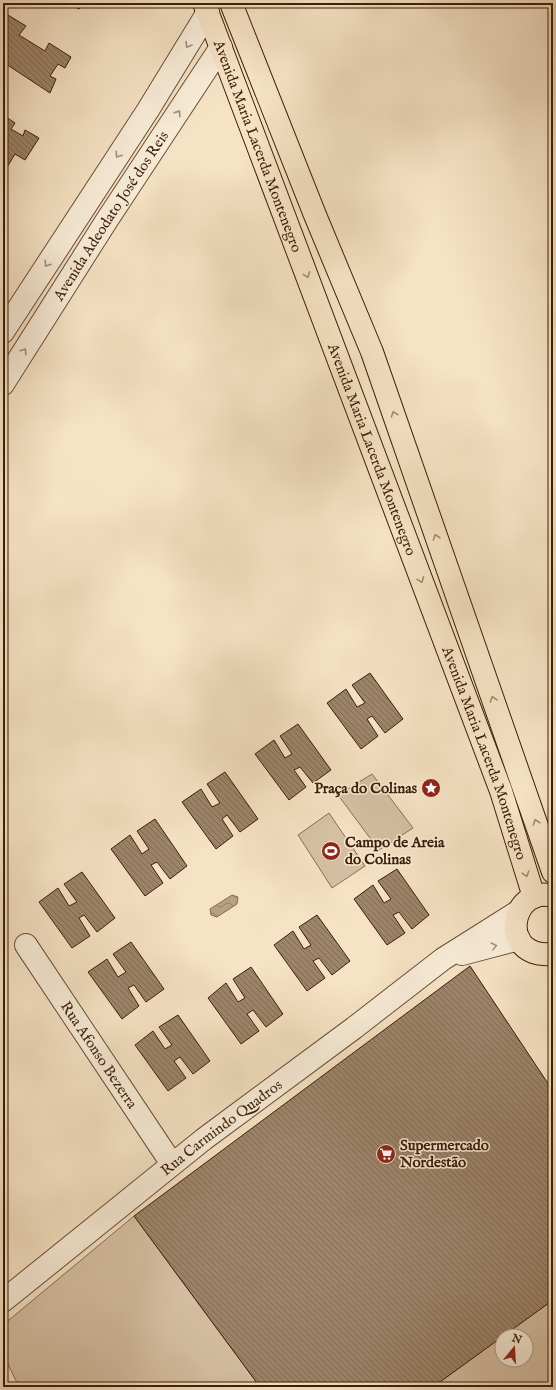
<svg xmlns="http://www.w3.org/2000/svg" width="556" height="1390" viewBox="0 0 556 1390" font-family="'IM FELL English',serif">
<defs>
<pattern id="water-waves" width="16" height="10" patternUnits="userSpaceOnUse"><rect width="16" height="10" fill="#b7a084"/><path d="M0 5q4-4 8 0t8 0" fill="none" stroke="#96826a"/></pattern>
<pattern id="building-back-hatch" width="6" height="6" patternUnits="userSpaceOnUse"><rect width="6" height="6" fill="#9d846a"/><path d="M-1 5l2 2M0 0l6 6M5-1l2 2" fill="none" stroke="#816b55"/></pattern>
</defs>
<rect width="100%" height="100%" fill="#f6e3c5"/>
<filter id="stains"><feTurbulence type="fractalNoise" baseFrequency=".005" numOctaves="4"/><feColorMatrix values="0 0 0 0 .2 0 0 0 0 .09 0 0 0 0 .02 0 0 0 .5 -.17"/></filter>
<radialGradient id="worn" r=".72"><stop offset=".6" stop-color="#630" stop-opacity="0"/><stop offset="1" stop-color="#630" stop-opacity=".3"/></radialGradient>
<g fill="#d7c1a5" stroke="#8a6f56">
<path d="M372,774L413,828L379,850L338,795Z"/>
<path d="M329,813L365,866L332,888L298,835Z"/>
<path d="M134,1216L260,1387H19L3,1354V1325Z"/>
<path d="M553,1300V1387H433L502,1337V1360H526V1336H503Z"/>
</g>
<path fill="url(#water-waves)" stroke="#866c52" d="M232,895L238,897L237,904L217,917L211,915L210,909Z"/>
<g fill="url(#building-back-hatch)" stroke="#3d1d07">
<path d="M68,3H83L79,9Z"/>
<path d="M3,12L26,26L19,35L45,51L49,43L71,57L65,68L58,64L50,76L56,79L50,93L3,62Z"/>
<path d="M3,115L15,123L11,129L23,136L25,130L39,138L25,160L15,154L3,174Z"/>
<path d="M370,673L403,719L385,733L372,716L367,719L378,736L361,749L327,703L346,689L357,707L365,703L352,685Z"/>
<path d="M298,724L331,770L313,783L300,767L294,770L306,787L289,800L255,754L274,740L285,758L292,754L280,736Z"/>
<path d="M225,772L258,819L240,832L227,815L222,819L233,836L216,849L182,802L201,789L212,807L220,803L207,784Z"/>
<path d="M155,819L187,866L170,879L157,862L151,865L163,883L145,896L111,849L130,835L142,854L149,849L137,831Z"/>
<path d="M397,869L429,915L412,929L399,912L393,915L405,933L387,945L354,899L373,885L384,903L391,899L378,881Z"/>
<path d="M82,872L115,918L97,932L84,915L79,918L90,936L72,948L39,902L58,888L69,906L77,902L64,884Z"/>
<path d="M317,915L350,961L332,975L319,958L313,961L325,978L307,991L274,945L293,931L304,949L311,945L299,927Z"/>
<path d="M131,942L164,989L146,1002L134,985L128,988L139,1006L122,1019L88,972L107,959L118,977L126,972L113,954Z"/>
<path d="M470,966L553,1091V1300L433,1387H260L134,1216Z"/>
<path d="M251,967L283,1014L266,1027L253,1010L247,1014L259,1031L241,1044L208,998L226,983L238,1002L245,998L233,979Z"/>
<path d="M178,1015L210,1061L193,1074L180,1057L174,1061L186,1078L168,1091L135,1045L153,1031L165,1049L172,1045L159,1027Z"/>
<path d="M3,1377L11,1387H3Z"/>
</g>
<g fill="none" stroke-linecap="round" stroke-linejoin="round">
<defs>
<g id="minor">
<path d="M3,332L148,110L208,12"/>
<path id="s1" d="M3,384L107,220L221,47"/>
<path id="s2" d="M26,945L172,1164"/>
<path d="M462,954L519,939"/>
<path id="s3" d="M3,1301L204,1139L354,1028L443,959L519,911"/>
</g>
<g id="major">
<path id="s4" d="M204,3L501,791L534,897"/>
<path d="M231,3L315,215L372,352L553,872"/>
<path d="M553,896C511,884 496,959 553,954"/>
</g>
</defs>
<use href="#minor" stroke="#6b4e36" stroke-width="24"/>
<use href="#major" stroke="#3d1d07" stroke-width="24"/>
<use href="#minor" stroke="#f9edd9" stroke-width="22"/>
<use href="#major" stroke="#f6e3c5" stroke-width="22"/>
</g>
<defs><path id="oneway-chevron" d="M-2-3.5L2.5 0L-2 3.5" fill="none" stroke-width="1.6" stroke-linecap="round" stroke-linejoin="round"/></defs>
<g stroke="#a48f7a">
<use href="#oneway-chevron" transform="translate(188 45) rotate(121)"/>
<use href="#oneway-chevron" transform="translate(178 113) rotate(-57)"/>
<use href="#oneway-chevron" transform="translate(118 155) rotate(123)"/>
<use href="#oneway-chevron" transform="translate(47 264) rotate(123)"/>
<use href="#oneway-chevron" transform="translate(24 351) rotate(-57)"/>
<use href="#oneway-chevron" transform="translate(494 946) rotate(-14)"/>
</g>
<g stroke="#a38a70">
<use href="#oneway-chevron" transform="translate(307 275) rotate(69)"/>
<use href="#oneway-chevron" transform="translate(394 414) rotate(-109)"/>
<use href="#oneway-chevron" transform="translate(436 537) rotate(-109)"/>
<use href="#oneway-chevron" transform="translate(421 580) rotate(69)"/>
<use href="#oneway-chevron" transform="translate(493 699) rotate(-109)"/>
<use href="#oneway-chevron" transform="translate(536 822) rotate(-109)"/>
<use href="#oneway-chevron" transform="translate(526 874) rotate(73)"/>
</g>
<defs>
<symbol id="sight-disc" viewBox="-11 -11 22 22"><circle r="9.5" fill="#8f2418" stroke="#f9edd9"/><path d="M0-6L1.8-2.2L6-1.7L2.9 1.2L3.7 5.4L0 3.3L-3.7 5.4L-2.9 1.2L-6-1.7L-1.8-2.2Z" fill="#fff"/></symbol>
<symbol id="stadium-disc" viewBox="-11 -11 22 22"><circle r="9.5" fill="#8f2418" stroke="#f9edd9"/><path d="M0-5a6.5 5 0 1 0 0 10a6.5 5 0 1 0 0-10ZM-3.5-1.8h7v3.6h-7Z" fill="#fff"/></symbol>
<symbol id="supermarket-disc" viewBox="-11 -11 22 22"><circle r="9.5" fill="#8f2418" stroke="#f9edd9"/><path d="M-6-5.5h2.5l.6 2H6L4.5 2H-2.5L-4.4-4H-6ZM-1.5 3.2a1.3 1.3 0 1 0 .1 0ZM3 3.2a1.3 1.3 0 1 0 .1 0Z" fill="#fff"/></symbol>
</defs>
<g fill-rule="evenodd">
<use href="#sight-disc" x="420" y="777" width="22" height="22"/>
<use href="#stadium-disc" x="320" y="840" width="22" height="22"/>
<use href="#supermarket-disc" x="375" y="1143" width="22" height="22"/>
</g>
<g text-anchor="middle" stroke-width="3" stroke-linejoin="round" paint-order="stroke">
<g font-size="15" fill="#3d1d07" stroke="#f9edd9">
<text dy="5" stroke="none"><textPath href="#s4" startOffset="153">Avenida Maria Lacerda Montenegro</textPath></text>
<text dy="5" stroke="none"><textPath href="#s1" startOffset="200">Avenida Adeodato José dos Reis</textPath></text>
<text dy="5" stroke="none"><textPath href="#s4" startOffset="477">Avenida Maria Lacerda Montenegro</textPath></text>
<text dy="5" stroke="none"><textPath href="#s4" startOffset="801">Avenida Maria Lacerda Montenegro</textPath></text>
<text dy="5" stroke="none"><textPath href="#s2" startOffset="132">Rua Afonso Bezerra</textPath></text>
<text dy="5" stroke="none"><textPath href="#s3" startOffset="279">Rua Carmindo Quadros</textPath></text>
</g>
<g font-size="15" font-weight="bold" fill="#3d1d07" stroke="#f9edd9" text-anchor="start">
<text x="417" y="793" text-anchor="end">Praça do Colinas</text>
<text x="345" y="847">Campo de Areia<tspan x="345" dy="17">do Colinas</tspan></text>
<text x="400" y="1150">Supermercado<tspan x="400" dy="17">Nordestão</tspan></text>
</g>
</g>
<rect width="556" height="1390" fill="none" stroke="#f6e3c5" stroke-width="16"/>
<rect x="4" y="4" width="548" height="1382" fill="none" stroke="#3d1d07" stroke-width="2"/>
<rect x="8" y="8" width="540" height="1374" fill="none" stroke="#3d1d07"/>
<g transform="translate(514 1348) rotate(18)"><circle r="19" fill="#f9edd9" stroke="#ae9a85"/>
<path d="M0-3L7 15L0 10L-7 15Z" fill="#8f2418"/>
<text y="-6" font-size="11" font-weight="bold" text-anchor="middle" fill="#3d1d07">N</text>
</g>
<rect width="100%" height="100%" filter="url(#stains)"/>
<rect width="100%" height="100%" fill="url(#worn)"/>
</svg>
